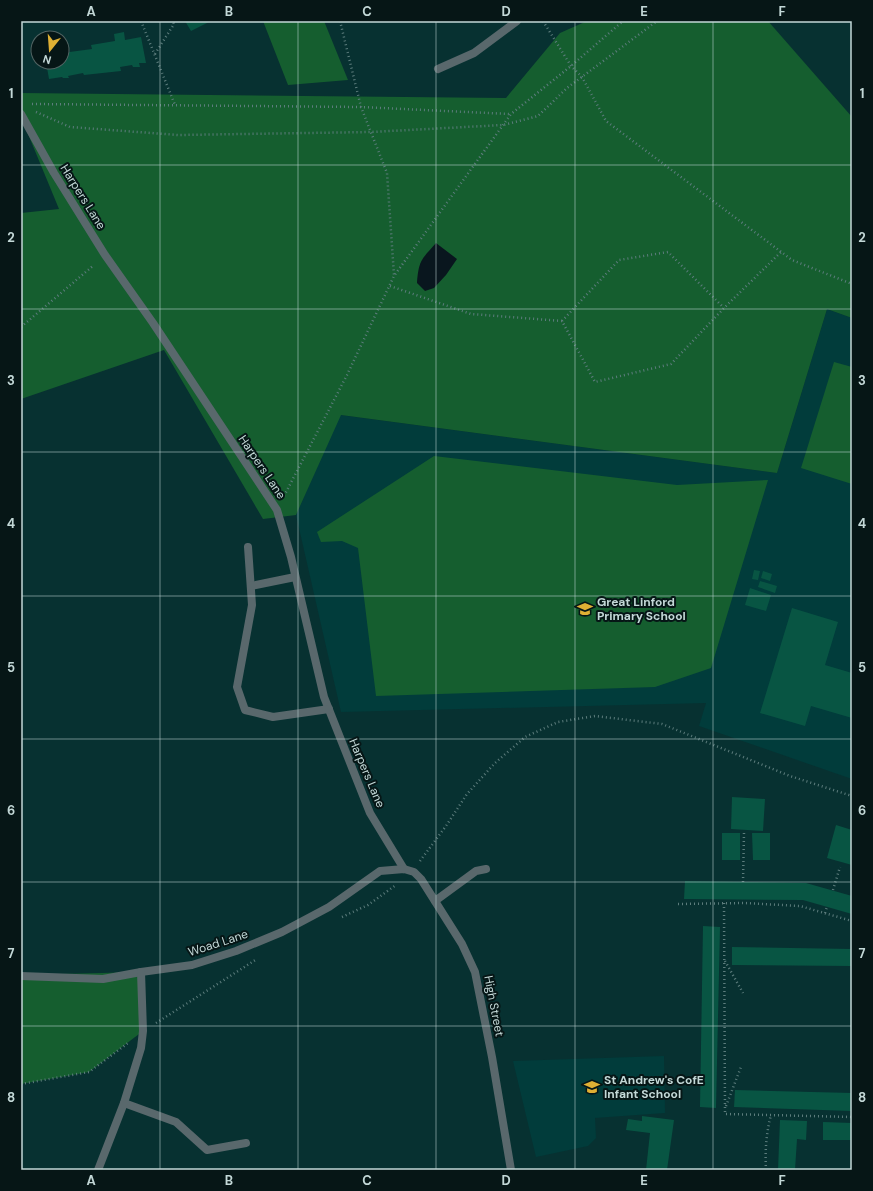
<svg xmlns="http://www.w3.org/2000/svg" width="873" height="1191" viewBox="0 0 873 1191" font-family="'DM Sans',sans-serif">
<rect width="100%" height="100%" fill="#073131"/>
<g fill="#013c3b">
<path d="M827,309L852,318V779L699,726L706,703L341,712L296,515L340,415L777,473Z"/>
<path d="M664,1056L665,1113L595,1118L596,1138L588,1146L536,1157L513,1061Z"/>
</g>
<g fill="#155e2f">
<path d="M263,21H324L348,80L288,85Z"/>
<path d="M587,21H768L852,117V318L827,309L777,473L341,415L296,515L263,519L164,350L21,399V213L59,209L21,117V93L506,98L560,33Z"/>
<path d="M834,362L852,367V484L801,468Z"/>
<path d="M434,456L677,485L768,480L711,668L655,687L376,696L358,548L342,541L321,542L317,532Z"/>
<path d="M141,972L143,1031L89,1072L21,1084V975Z"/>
</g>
<path fill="#09161e" d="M436,243L457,259L446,275L434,288L425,291L417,283C419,260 421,260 436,243Z"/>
<g fill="#085543">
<path d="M185,21H211L191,31Z"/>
<path d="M124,32L125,40L141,37L146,63H139L140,67H133L132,65L120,67L121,71L84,75L83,73L68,76L69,78H63L62,77L49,79L46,62H62V53L92,49L91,45L115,41L114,34Z"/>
<path d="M754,570L760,571L758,580L752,579Z"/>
<path d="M763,571L772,574L770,581L761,578Z"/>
<path d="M760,581L777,586L775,593L758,587Z"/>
<path d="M750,588L771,595L766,611L745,605Z"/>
<path d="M792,608L838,622L825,665L852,673V718L811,706L805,726L760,713Z"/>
<path d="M732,797L765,799L763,831L731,829Z"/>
<path d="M836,825L852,830V865L827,858Z"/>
<rect x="722" y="833" width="18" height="27"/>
<path d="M752,833H770V860H753Z"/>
<path d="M685,881L806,883L852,896V914L803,900L684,899Z"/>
<path d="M703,926L720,927L716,1108L700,1107Z"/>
<path d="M732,947L852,949V966L732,965Z"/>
<path d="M735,1090L852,1093V1111L734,1107Z"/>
<path d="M642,1116L674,1120L667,1170H646L650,1133L626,1130L628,1119L642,1121Z"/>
<path d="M780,1120L807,1121L806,1140L797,1139L795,1170H778Z"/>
<path d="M823,1122L852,1123V1140H823Z"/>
</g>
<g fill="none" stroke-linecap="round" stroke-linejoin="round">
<g stroke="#5d7d7d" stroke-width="2.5" stroke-dasharray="1 3" stroke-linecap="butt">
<path d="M141,21L175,105"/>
<path d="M340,21L361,107L387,173L394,275"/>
<path d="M543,21L571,66L582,77L606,121L792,260L852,284"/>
<path d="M155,54L174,24L173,21"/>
<path d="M32,104L361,107L510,114"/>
<path d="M36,112L70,127L178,135L371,132L503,125L538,116L567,88L657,21"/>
<path d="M390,286L471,314L562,321L595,382L671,364L724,308L781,252"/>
<path d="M562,321L619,260L668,252L724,308"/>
<path d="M21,327L94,265"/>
<path d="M284,496L347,375L394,276L511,114L571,66L623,21"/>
<path d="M420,861L446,826L467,794L495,763L525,737L558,722L595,716L662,724L790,776L852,796"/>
<path d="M743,882L744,833"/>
<path d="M833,890L840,867"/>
<path d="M724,903L725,1114L852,1117"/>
<path d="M678,904L744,903L800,906L852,921"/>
<path d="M825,913L827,907"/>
<path d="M342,917L368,905L396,885"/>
<path d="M725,961L743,993"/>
<path d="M156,1023L257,959"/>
<path d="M21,1084L89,1072L128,1043"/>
<path d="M726,1106L741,1067"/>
<path d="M766,1170C765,1151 766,1134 771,1115"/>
</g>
<g stroke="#59686c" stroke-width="8">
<path d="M438,69L474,53L517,21"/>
<path d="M435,901L476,871L486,869"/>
</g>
<g stroke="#59686c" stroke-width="8">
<path d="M21,114L54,173L105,255L153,323L277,510L291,557L324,697L370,813L404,869"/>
<path d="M248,547L252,605L237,687L245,710L273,717L329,709"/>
<path d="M251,586L295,577"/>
<path d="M21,976L103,979L141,972L192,965L236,951L282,932L329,907L380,871L404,869L414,872L421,879L462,944L475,972L492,1057L511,1170"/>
<path d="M124,1103L176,1122L207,1150L246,1143"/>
<path d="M98,1170L124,1103L141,1048L143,1031L141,972"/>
</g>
</g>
<path fill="none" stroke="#c3d8d7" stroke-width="1" stroke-opacity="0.55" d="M160,21V1170M298,21V1170M436,21V1170M575,21V1170M713,21V1170M21,165H852M21,309H852M21,452H852M21,596H852M21,739H852M21,882H852M21,1026H852"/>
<defs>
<symbol id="school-bare" viewBox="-9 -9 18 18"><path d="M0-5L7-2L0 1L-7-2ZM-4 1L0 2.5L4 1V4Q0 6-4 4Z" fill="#dfb034" stroke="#061616" stroke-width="2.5" paint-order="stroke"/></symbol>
</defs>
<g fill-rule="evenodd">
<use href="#school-bare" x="574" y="598" width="22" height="22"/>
<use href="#school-bare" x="581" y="1076" width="22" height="22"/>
</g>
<g text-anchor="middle" stroke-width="4" stroke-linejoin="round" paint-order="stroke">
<g font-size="12" fill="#c3d8d7" stroke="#061616">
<text transform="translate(83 197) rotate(58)" y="4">Harpers Lane</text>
<text transform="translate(262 467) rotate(56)" y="4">Harpers Lane</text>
<text transform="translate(367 773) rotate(67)" y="4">Harpers Lane</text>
<text transform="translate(218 943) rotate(-18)" y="4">Woad Lane</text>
<text transform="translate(494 1006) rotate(79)" y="4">High Street</text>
</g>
<g font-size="12" font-weight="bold" fill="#c3d8d7" stroke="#061616" text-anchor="start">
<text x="597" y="606">Great Linford<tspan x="597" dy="14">Primary School</tspan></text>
<text x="604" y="1084">St Andrew's CofE<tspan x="604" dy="14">Infant School</tspan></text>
</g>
</g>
<rect width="873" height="1191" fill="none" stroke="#061616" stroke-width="44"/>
<g transform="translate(50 50) rotate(197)"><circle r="19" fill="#061616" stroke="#526463"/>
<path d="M0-3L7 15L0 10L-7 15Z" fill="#dfb034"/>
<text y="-6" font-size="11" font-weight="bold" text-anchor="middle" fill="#c3d8d7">N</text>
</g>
<rect x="22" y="22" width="829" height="1147" fill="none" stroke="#c3d8d7" stroke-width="1.5"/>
<g font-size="13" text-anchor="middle" font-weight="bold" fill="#c3d8d7">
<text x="91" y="16">A</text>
<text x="229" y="16">B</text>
<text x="367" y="16">C</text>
<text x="506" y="16">D</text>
<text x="644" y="16">E</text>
<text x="782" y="16">F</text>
<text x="11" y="98">1</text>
<text x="862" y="98">1</text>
<text x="11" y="242">2</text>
<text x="862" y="242">2</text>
<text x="11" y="385">3</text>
<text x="862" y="385">3</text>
<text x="11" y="528">4</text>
<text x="862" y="528">4</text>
<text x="11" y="672">5</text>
<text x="862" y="672">5</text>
<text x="11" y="815">6</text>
<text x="862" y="815">6</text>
<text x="11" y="958">7</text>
<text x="862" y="958">7</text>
<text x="11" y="1102">8</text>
<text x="862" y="1102">8</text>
<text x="91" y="1185">A</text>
<text x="229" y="1185">B</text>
<text x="367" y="1185">C</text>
<text x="506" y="1185">D</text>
<text x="644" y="1185">E</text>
<text x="782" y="1185">F</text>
</g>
</svg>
